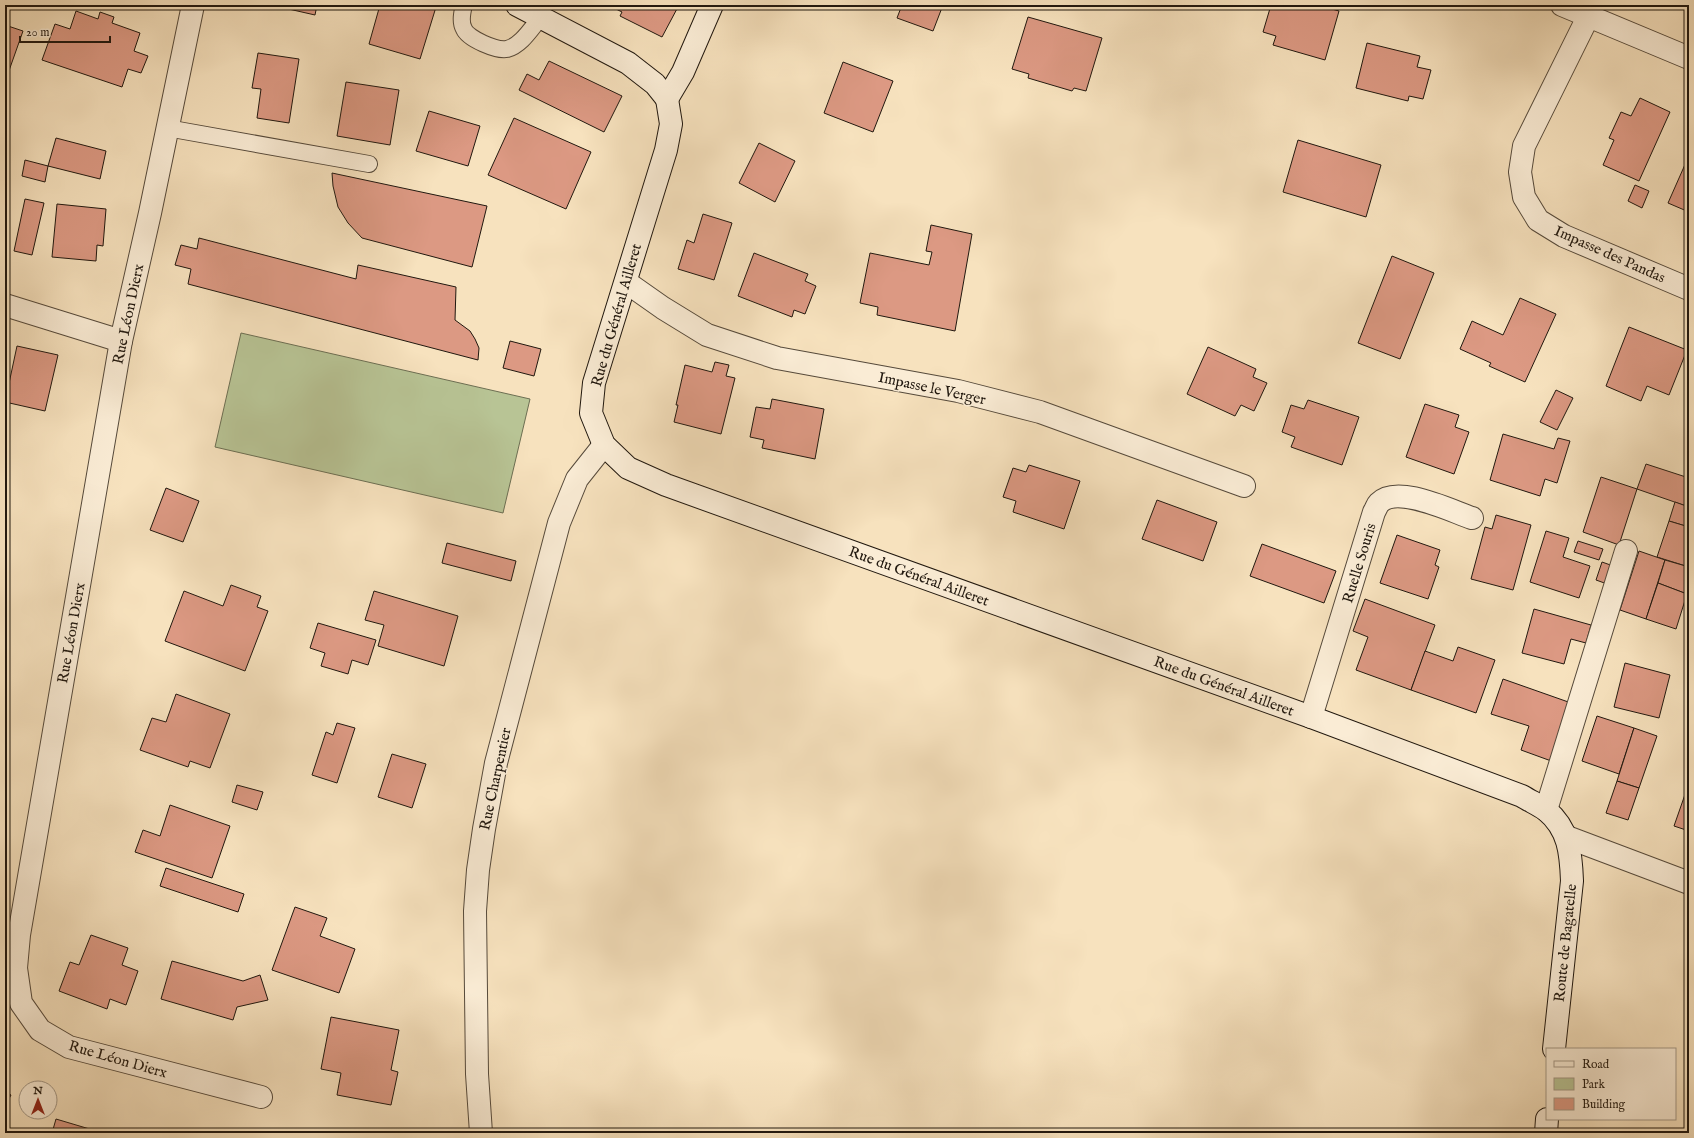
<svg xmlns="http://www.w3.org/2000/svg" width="1694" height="1138" viewBox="0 0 1694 1138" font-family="'IM FELL English',serif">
<rect width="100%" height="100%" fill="#f7e2be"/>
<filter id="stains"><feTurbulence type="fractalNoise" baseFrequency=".005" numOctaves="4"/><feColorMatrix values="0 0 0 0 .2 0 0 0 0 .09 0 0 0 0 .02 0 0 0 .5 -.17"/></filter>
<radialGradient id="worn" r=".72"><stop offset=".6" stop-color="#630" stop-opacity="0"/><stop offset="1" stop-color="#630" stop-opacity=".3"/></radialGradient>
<path fill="#b8c495" stroke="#6c6e52" d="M241,333L530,399L503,513L215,447Z"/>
<g fill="#dc9983" stroke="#21180f">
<path d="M271,5H317L315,15Z"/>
<path d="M380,5H428L436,7L420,59L369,44Z"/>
<path d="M618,5H679L662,37L620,16L622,12L616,9Z"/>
<path d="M902,5H943L933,31L897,18Z"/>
<path d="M1271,5L1284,7L1285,5H1318L1339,11L1325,60L1273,45L1276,36L1263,32Z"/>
<path d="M76,11L98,19L100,12L114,17L112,23L140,33L134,51L148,56L141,73L128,69L122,87L42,60L55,24L70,29Z"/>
<path d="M1028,17L1102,38L1086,91L1074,88L1072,91L1028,78L1029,74L1012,69Z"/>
<path d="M5,25L23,31L5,82Z"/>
<path d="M1367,43L1420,56L1417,67L1431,70L1423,99L1409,96L1408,101L1356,88Z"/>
<path d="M258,53L299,59L289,123L257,118L261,89L252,88Z"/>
<path d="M549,61L622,96L604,132L519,90L527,74L539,80Z"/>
<path d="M843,62L893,81L873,132L824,113Z"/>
<path d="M346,82L399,90L390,145L337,136Z"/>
<path d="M1640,98L1670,112L1639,181L1603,165L1614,140L1609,138L1621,112L1631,116Z"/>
<path d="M429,111L480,126L468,166L416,151Z"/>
<path d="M514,118L591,152L566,209L488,175Z"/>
<path d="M56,138L106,151L100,179L48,166Z"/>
<path d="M1298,140L1381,165L1366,217L1283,192Z"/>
<path d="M759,143L795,161L775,202L739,183Z"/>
<path d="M25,160L48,166L45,182L22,176Z"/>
<path d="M1687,160L1689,161V212L1668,203Z"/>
<path d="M332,173L487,206L472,267L362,238L348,223L338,207L333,186Z"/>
<path d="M1635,185L1649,191L1642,208L1628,201Z"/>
<path d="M25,199L44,203L32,255L14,251Z"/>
<path d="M57,204L106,209L103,246L97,245L96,261L52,257Z"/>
<path d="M703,214L732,223L714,280L678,269L687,240L694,243Z"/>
<path d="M931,225L972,234L955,331L877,315L878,307L860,303L870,253L929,265L932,252L926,251Z"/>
<path d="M199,238L356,279L358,265L456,287L455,320L470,331L475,339L479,348L478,360L188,284L191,269L175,265L181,245L197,249Z"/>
<path d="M754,253L808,274L805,281L816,286L805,314L794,310L792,317L738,296Z"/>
<path d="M1392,256L1434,273L1400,359L1358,343Z"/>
<path d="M1520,298L1556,314L1525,382L1489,366L1491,363L1460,349L1472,321L1503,335Z"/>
<path d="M1629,327L1687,350L1669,395L1647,386L1641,401L1606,386Z"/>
<path d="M510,341L541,349L534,376L503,368Z"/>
<path d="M17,346L58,355L45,411L5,402Z"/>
<path d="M1208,347L1256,369L1253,377L1267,383L1254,411L1241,405L1235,416L1187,394Z"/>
<path d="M715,362L729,365L726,376L735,378L721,434L674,422L678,405H676L685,365L712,372Z"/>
<path d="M1556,390L1573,398L1557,430L1540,422Z"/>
<path d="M772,399L824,409L815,459L762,448L764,440L750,437L756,407L770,409Z"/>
<path d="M1308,400L1359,417L1342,465L1291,447L1295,437L1282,432L1291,405L1304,409Z"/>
<path d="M1425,404L1459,415L1455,427L1469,432L1454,474L1406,457Z"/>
<path d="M1503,434L1554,449L1558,438L1570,441L1557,483L1545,479L1540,496L1490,480Z"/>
<path d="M1646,464L1689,478V507L1637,489Z"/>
<path d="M1029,465L1080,481L1064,529L1013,512L1016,501L1003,497L1013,468L1026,472Z"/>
<path d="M1601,477L1637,489L1619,545L1583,532Z"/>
<path d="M166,488L199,501L183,542L150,530Z"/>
<path d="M1157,500L1217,522L1203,561L1142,539Z"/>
<path d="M1675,502L1689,507V527L1669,521Z"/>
<path d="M1496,515L1531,525L1513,590L1471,579L1485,527L1492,529Z"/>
<path d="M1669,521L1689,527V567L1657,557Z"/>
<path d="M1546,531L1569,538L1563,557L1590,566L1579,598L1530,582Z"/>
<path d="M1397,535L1440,550L1435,565L1439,567L1428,599L1380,583Z"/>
<path d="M1578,541L1603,549L1599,560L1574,552Z"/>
<path d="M447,543L516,561L511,581L442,563Z"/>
<path d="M1262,544L1336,571L1324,603L1250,576Z"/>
<path d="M1639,551L1665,560L1646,619L1620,610Z"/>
<path d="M1665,560L1689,567V588L1687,594L1658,583Z"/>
<path d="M1602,562L1616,567L1610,585L1596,580Z"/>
<path d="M1658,583L1687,594L1676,629L1646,619Z"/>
<path d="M231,585L261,596L257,607L268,611L245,671L165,641L184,591L223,606Z"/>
<path d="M374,591L458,616L444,666L378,646L384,625L365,620Z"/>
<path d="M1365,599L1435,625L1411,690L1356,670L1368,637L1353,631Z"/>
<path d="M1534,609L1591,625L1586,643L1571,639L1564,664L1522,653Z"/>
<path d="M318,623L376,640L368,665L352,660L348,674L321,666L325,653L310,648Z"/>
<path d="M1458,647L1495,660L1476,713L1411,690L1425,651L1453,661Z"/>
<path d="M1625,663L1670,675L1659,718L1614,707Z"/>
<path d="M1503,679L1574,704L1554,762L1521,750L1529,726L1491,714Z"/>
<path d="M176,694L230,714L210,768L190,761L188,767L140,750L152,718L166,722Z"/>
<path d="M1597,716L1634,728L1619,774L1582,761Z"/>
<path d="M337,723L355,728L337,783L312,775L326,732L333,735Z"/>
<path d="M1689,727V742L1685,741Z"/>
<path d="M1634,728L1657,736L1639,788L1617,781Z"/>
<path d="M392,754L426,764L412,808L378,797Z"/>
<path d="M1617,781L1639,788L1628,820L1606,813Z"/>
<path d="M1689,783V831L1674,826Z"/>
<path d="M237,785L263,792L257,810L232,802Z"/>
<path d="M170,805L230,826L212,878L135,852L143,830L160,836Z"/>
<path d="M166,868L244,894L238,912L160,886Z"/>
<path d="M295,907L327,918L320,936L355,949L339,993L272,970Z"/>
<path d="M91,935L128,948L122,965L138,971L126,1005L110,999L107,1009L59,991L70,962L79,965Z"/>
<path d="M172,961L243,981L260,975L268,1000L237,1007L233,1020L161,999Z"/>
<path d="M331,1017L399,1030L391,1070L398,1072L391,1105L337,1095L341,1073L321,1069Z"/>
<path d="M5,1092L11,1095L5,1106Z"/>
<path d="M56,1119L103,1133H52Z"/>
</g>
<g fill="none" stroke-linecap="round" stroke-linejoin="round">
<defs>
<g id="lane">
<path d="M464,5C462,13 460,22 464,29C468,39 497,51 507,49C522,45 532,27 541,17"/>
<path d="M167,128L369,164"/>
</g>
<g id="street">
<path d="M193,5L150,213L121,341L19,935L16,968L21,1003L40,1030L69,1047L261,1097"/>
<path d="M1562,5L1689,58"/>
<path d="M1588,17L1524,146L1520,172L1524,197L1538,220L1564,236L1689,289"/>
<path d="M626,282L663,308L707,335L777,358L958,391L1040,412L1244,486"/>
<path d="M5,305L121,341"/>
<path d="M1311,717L1374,512C1376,509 1377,505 1379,503C1397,484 1451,511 1472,518"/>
<path d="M1546,810L1626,551"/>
<path d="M1567,837L1689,883"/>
<path d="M481,1133L477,1074L475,911L478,870L484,829L496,763L559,523L577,479L604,445"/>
</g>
<g id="secondary">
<path d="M517,5L628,63L655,84L667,99"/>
<path d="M667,99L671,124L666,150L594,383L591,413L604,445L628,468L666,485L1311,717L1522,796C1530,801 1539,805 1546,810C1569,829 1571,853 1572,881L1554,1049"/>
<path d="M667,99L683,72L712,5"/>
<path d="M1546,1133L1547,1119"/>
</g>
</defs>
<use href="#lane" stroke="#564a3b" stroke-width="18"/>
<use href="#street" stroke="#564a3b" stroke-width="24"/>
<use href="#secondary" stroke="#21180f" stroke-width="24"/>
<use href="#lane" stroke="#faecd5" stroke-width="16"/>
<use href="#street" stroke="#faecd5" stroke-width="22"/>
<use href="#secondary" stroke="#faecd5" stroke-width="22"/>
</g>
<g text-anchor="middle" stroke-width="3" stroke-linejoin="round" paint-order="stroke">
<g font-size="15" fill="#21180f" stroke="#faecd5">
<text transform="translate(1610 254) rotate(24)" y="5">Impasse des Pandas</text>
<text transform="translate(128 314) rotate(-78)" y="5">Rue Léon Dierx</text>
<text transform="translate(616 315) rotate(-74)" y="5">Rue du Général Ailleret</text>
<text transform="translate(932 388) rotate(12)" y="5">Impasse le Verger</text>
<text transform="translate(1359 563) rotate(-73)" y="5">Ruelle Souris</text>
<text transform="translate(919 576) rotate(20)" y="5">Rue du Général Ailleret</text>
<text transform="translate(71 633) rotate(-80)" y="5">Rue Léon Dierx</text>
<text transform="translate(1224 686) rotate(20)" y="5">Rue du Général Ailleret</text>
<text transform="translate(495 779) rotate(-78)" y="5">Rue Charpentier</text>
<text transform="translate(1565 943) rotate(-84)" y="5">Route de Bagatelle</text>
<text transform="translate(118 1059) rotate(16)" y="5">Rue Léon Dierx</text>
</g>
</g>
<rect width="1694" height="1138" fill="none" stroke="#f7e2be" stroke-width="20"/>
<rect x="6" y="6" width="1682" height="1126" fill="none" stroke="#21180f" stroke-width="2"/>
<rect x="10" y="10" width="1674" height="1118" fill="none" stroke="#21180f"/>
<rect x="1546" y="1048" width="130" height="72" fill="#faecd5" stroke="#a39786"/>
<rect x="1554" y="1061" width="20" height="6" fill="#faecd5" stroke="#a39786"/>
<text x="1582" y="1068" font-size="12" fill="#21180f">Road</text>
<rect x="1554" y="1078" width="20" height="12" fill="#b8c495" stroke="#a39786"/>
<text x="1582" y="1088" font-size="12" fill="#21180f">Park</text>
<rect x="1554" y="1098" width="20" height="12" fill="#dc9983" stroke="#a39786"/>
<text x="1582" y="1108" font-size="12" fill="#21180f">Building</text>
<g transform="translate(38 1100)"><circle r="19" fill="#faecd5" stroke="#a39786"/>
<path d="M0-3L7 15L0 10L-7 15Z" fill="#8f2418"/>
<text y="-6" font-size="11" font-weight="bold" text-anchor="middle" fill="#21180f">N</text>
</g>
<path d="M20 36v6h90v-6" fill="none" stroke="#21180f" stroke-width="2"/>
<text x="26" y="36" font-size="12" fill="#21180f" stroke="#faecd5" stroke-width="3" paint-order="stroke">20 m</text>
<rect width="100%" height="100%" filter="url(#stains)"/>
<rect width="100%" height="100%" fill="url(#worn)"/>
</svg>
